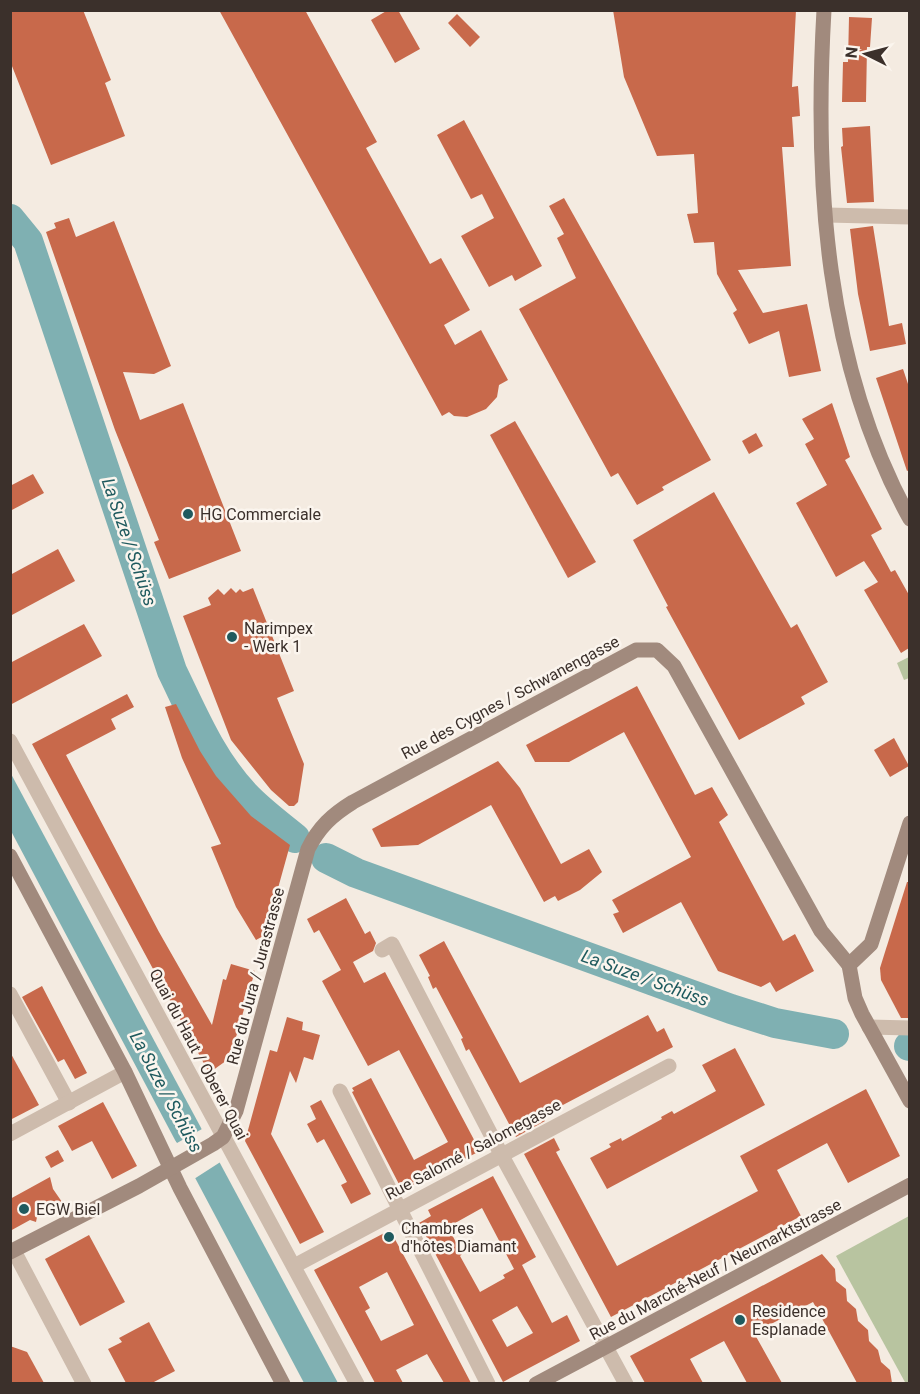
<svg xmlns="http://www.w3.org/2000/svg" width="920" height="1394" viewBox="0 0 920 1394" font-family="Roboto,sans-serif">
<rect width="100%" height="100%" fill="#f4ebe1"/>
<g fill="#b8c4a0">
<path d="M909,657V678L904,680L897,663Z"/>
<path d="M909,1216L910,1383L906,1384L836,1256Z"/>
</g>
<path fill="#7fb0b2" d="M10,772L338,1383H304L11,831Z"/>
<path fill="#f4ebe1" d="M201,1126H204L222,1161L194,1179L174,1145L175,1141L177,1143L202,1129Z"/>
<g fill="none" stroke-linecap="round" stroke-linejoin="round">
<g stroke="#7fb0b2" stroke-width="30">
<path d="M10,219L28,241L172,671C193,714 211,759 245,795C260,811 278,824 295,838"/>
<path d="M326,858L356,873L731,1009L775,1023L834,1034"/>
<path d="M909,1046H910"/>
</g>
</g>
<g fill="#c8694b" fill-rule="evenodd">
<path d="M10,10H83L111,80L105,83L125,136L51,165L10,61Z"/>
<path d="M219,10H305L377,142L366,148L430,264L441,258L470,310L444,325L455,345L481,330L508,380L499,385L497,397L486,409L467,417L454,416L449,412L442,416Z"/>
<path d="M388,10H398L420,49L395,63L371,20Z"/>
<path d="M613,10H796L792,87L798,86L800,116L792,117L794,147H782L791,266L738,270L763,313L807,304L821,371L789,377L779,331L749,344L733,313L737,310L717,274L714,242L694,243L687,214L698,213L694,154L657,156L624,77Z"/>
<path d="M457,14L480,37L470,47L448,23Z"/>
<path d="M849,17L872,18L870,47H867L866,102H842L843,62H848Z"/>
<path d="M464,120L542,266L515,281L512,275L489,287L461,236L494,218L482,194L471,199L437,135Z"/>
<path d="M870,126L874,202L847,203L841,147L843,146L842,128Z"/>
<path d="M564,198L711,460L662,487L664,490L637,505L618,473L611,477L519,309L576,278L557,238L564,234L549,206Z"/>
<path d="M69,218L76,237L114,221L171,366L154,374L123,372L140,420L183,403L241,551L169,579L154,542L159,540L115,430L46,232L56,228L54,223Z"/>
<path d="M873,226L889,326L902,323L906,344L870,351L858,294L850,229Z"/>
<path d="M903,369L909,387V470L907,471L876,378Z"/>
<path d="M832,403L850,457L845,460L882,529L871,535L891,572L895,570L909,595V648L901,653L864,590L878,582L864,561L836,577L796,503L827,485L805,444L814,439L802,419Z"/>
<path d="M515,421L596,562L568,578L490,435Z"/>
<path d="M756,433L763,446L749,454L742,441Z"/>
<path d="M33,474L44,493L10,511V486Z"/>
<path d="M714,492L791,628L797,624L828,682L801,697L805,704L739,740L666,607L668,606L633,540Z"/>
<path d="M58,549L75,581L10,616V575Z"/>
<path d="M231,588L236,593L240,589L243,592L253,588L294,691L277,698L304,764L298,802L294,806H289L271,790L231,740L183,616L211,605L208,598L218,589L224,595Z"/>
<path d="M84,624L102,656L10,705V663Z"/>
<path d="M637,686L695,795L712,787L728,815L719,822L783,941L795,934L814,971L776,992L770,982L761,987L718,971L681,902L623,933L613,914L619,912L612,900L691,857L624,732L569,762H535L526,745Z"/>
<path d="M127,694L134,707L111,719L116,729L66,755L159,932L212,1025L223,979L226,980L231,964L255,971L230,1058L209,1073L32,744Z"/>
<path d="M176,704L200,751L216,776L251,816L290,845L265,935L256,940L236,907L211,847L221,844L182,758L165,707Z"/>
<path d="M894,738L909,766L890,777L874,750Z"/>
<path d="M498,761L520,788L561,864L589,849L602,872L580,890L558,901L555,896L544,902L491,805L418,845L381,847L372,829Z"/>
<path d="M907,882H909V1018H901L881,980L880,968Z"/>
<path d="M346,898L365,934L370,931L376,943L373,951L353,962L364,983L385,972L480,1151L406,1189L404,1186L401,1188L373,1134L352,1092L354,1091L352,1088L371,1078L414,1160L448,1142L399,1050L368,1066L322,981L341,970L319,930L314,933L307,919Z"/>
<path d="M444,941L520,1083L648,1015L657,1032L664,1028L673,1047L542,1116L545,1121L516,1137L469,1049L466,1051L461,1039L463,1038L436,987L433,989L428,977L430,976L419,955Z"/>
<path d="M42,986L87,1073L75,1079L64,1059L58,1062L22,997Z"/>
<path d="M287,1017L303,1022L302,1030L320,1035L313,1060L304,1057L296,1083L290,1071L271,1134L324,1232L300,1244L245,1141L270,1050L277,1052Z"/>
<path d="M735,1048L765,1105L607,1189L590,1158L611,1147L609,1144L621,1138L622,1141L662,1119L661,1117L672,1111L674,1114L716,1091L702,1065Z"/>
<path d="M10,1052L39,1105L10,1120Z"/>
<path d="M866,1089L900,1156L848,1183L827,1143L777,1170L801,1216L611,1317L524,1154L554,1138L560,1150L556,1152L617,1266L758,1191L740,1156Z"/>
<path d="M321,1100L371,1194L351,1204L341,1185L347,1182L324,1139L317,1143L307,1124L316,1119L310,1106Z"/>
<path d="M103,1102L137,1166L112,1179L92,1141L72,1151L58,1126Z"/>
<path d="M58,1150L64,1161L51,1168L45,1157Z"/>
<path d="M493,1176L536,1257L522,1265L552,1323L567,1315L580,1341L503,1382L419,1223L431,1216L428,1210ZM482,1208L514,1269L503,1275L505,1278L480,1292L460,1256L462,1254L448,1227ZM517,1306L533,1333L507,1347L492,1320Z"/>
<path d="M50,1177L53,1189L62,1202L37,1217L36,1222L30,1220L10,1231V1199Z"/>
<path d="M390,1230L418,1282L471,1383H444L427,1354L396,1370L403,1383H375L314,1270ZM387,1272L414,1325L381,1341L365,1311L370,1308L359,1287Z"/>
<path d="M89,1235L125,1302L80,1326L45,1259Z"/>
<path d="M822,1254L835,1269L836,1281L846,1289L847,1301L856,1309L858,1321L868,1330L869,1341L878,1350L881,1362L890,1370L892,1383H857L813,1302L754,1333L782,1383H747L724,1341L690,1359L703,1383H645L630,1356Z"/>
<path d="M149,1322L175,1371L152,1383H126L108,1349L122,1342L119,1338Z"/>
<path d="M10,1346L27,1352L44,1383H10Z"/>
</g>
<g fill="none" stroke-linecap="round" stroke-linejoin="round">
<g stroke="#cdbbac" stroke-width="15">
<path d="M827,215L910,217"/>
<path d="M10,741L357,1384"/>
<path d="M382,950L392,944L501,1154L626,1384"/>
<path d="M10,994L69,1103"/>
<path d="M869,1027L910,1028"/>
<path d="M340,1091L488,1384"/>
<path d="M10,1134L125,1072"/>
<path d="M14,1251L84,1384"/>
<path d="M294,1266L669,1066"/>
</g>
<g stroke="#a18a7d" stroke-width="15">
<path d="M824,10C814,183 825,365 910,519"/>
<path d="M10,856L125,1072L180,1188L283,1384"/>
<path d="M849,965L871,944L910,823"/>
<path d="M849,965L855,998L862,1014L910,1101"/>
<path d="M10,1252L139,1186L213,1144L223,1137L236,1111L308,849C319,827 332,815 353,802L636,650H657L674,666L821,931L849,965"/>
<path d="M536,1384L910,1185"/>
</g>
</g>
<g fill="#1f5a5e" stroke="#fbf5ee" stroke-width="2">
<circle cx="188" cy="514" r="6"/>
<circle cx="232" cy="637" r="6"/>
<circle cx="24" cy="1209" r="6"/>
<circle cx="389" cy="1237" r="6"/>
<circle cx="740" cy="1320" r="6"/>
</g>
<g text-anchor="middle" stroke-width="5" stroke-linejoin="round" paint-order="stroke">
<g font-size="16" fill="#3b302b" stroke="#fbf5ee" text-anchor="start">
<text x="200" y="520">HG Commerciale</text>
<text x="244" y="634">Narimpex<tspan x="244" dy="18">- Werk 1</tspan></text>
<text x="36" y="1215">EGW Biel</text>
<text x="401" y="1234">Chambres<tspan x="401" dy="18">d'hôtes Diamant</tspan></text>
<text x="752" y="1317">Residence<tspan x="752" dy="18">Esplanade</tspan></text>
</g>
<g font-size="16" fill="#3b302b" stroke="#fbf5ee">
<text transform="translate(510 697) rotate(-28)" y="6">Rue des Cygnes / Schwanengasse</text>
<text transform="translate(255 976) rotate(-75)" y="6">Rue du Jura / Jurastrasse</text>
<text transform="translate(199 1054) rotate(62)" y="6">Quai du Haut / Oberer Quai</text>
<text transform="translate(473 1149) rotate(-28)" y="6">Rue Salomé / Salomegasse</text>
<text transform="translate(715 1269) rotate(-28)" y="6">Rue du Marché-Neuf / Neumarktstrasse</text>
</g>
<g font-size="18" font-style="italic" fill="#1f5a5e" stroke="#fbf5ee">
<text transform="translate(129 542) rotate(71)" y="6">La Suze / Schüss</text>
<text transform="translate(645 978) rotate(20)" y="6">La Suze / Schüss</text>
<text transform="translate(166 1092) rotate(62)" y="6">La Suze / Schüss</text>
</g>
</g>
<rect width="920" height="1394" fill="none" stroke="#3b302b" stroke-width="24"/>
<g transform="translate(866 54) rotate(276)" stroke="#fbf5ee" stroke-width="4.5" paint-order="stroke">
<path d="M0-4.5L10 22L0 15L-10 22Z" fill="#3b302b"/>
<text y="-9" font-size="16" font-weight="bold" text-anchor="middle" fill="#3b302b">N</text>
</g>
</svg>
